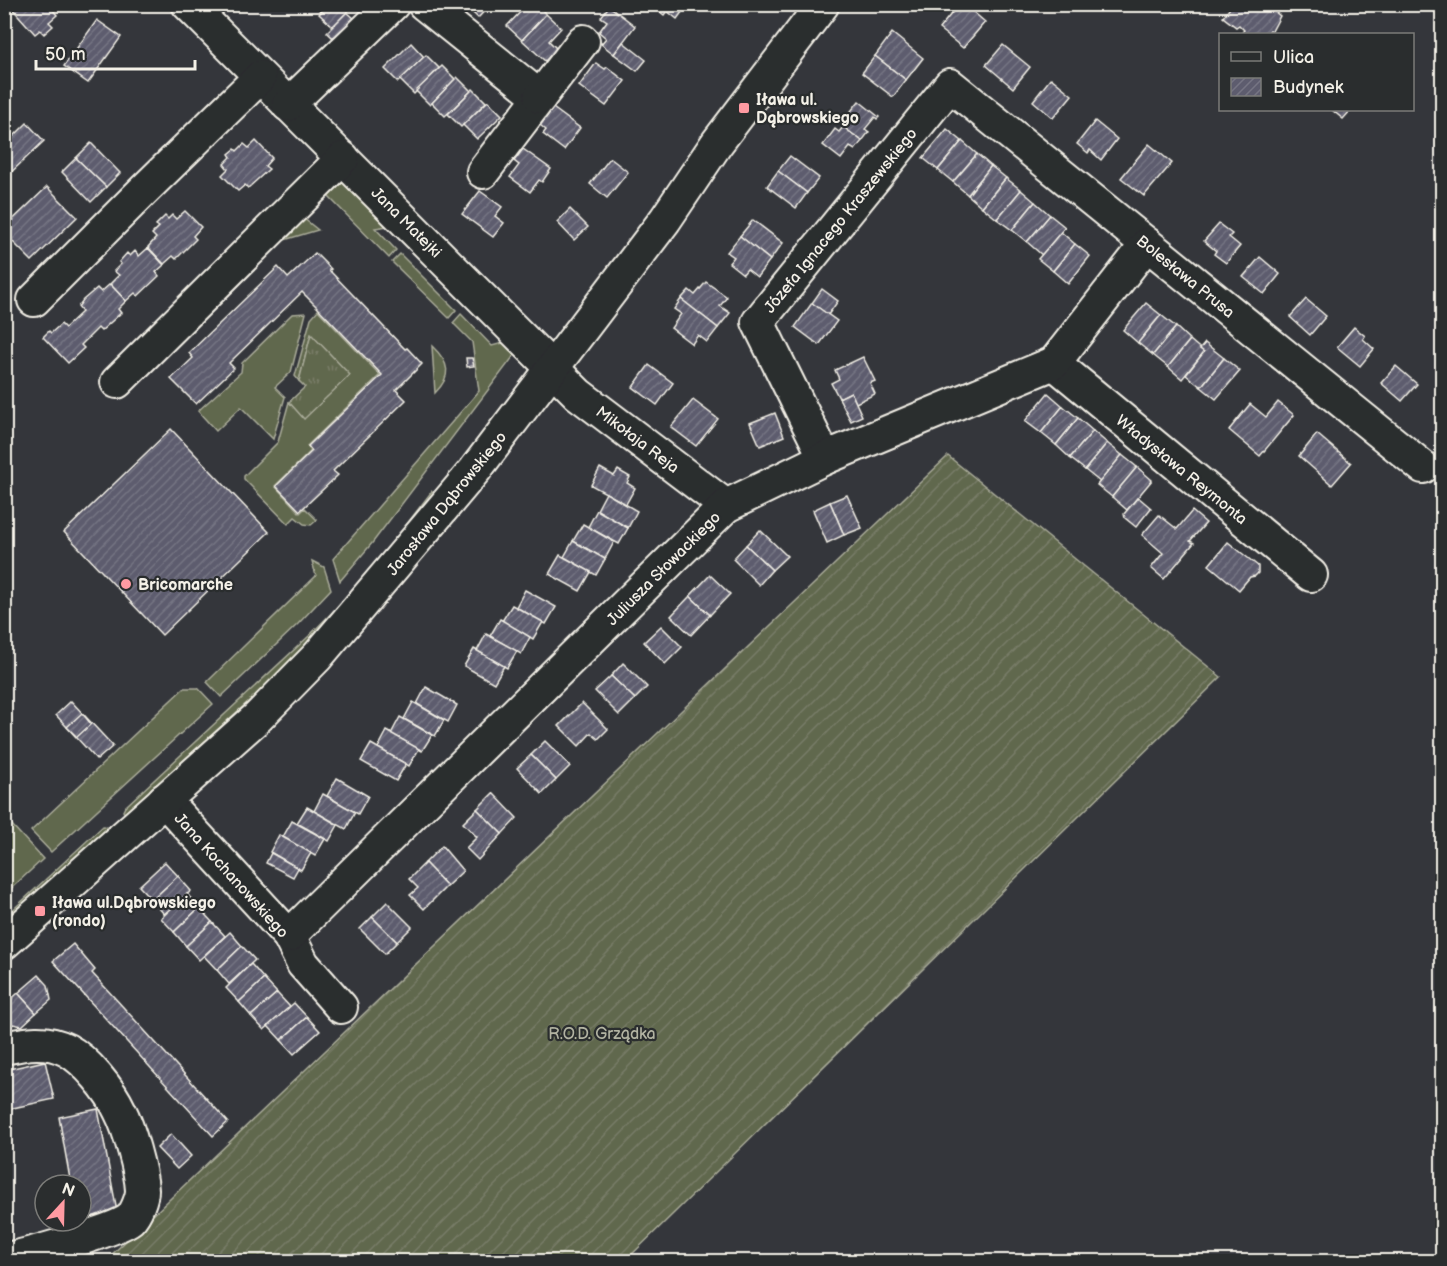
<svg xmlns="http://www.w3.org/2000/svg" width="1447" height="1266" viewBox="0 0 1447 1266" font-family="'Balsamiq Sans',sans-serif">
<defs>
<pattern id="park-tufts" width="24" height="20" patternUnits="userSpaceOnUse" patternTransform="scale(1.5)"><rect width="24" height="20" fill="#61674d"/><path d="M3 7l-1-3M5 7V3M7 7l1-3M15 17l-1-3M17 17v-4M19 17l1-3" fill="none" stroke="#787d67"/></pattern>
<pattern id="garden-furrows" width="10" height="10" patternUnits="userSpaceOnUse" patternTransform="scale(1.5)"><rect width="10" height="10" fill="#61674d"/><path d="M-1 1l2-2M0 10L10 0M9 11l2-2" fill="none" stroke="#787d67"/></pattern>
<pattern id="building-hatch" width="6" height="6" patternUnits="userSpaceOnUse" patternTransform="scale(1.5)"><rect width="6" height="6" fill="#5d5c6e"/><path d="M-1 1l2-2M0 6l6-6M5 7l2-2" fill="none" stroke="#757483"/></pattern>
</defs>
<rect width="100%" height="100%" fill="#34363b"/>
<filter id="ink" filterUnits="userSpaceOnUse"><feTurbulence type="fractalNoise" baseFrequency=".0167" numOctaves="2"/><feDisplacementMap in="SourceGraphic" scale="12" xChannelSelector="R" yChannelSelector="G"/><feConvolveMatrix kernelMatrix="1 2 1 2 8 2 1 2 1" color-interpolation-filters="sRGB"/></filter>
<g filter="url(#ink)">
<g fill="#61674d" stroke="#aaac9a" stroke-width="1.5">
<path d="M342,179L394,225L375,228L396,250L389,258L327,195Z"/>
<path d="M303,218L318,230L284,240L282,231Z"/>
<path d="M400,254L456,310L449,318L392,262Z"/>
<path d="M318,310L380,375L307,446L311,451L275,486L300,513L305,508L317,520L311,525L304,524L295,517L288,524L244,479V476L278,442L289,402L304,418L311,335L299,381L295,376L311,318Z"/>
<path d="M306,313L291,372L275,387L285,397L273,439L241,407L216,431L198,411L241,372L242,363L292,314Z"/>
<path d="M461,314L492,346L510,341L519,349L373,542L340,581L333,559L479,391L472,342L453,323Z"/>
<path d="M432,346C450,363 452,376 435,393Z"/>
<path d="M432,491L435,493L351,598L283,670L125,814L123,811L125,807L309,636L349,595L385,553Z"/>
<path d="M312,561L324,567L331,589L298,624L221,697L207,682L316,576Z"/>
<path d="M184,688H198L213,704L51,852L31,831Z"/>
<path d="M11,824L43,859L5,894V830Z"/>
<path d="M103,826L109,828L5,922V917Z"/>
</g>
<path fill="url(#park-tufts)" stroke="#aaac9a" stroke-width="1.5" d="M311,334L350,375L304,419L289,402L305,387L299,381Z"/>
<path fill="url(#garden-furrows)" stroke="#aaac9a" stroke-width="1.5" d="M948,456L1221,677L625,1261L104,1262Z"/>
<g fill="url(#building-hatch)" stroke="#f4f1e8" stroke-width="1.5">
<path d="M48,4L57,15L49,22L53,26L44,34L40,30L35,34L9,5Z"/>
<path d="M314,4H329L321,12Z"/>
<path d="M329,4H355L333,27L319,14Z"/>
<path d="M464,4H491L478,18Z"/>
<path d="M528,4H536L546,14L522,40L507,26Z"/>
<path d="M650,4H688L677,19L667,11L664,15Z"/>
<path d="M959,4H964L985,22L963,48L939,29Z"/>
<path d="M1233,4H1265L1280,16L1272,31L1270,30L1266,34H1241L1244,30L1239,25L1236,27L1223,17Z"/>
<path d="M609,6L635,26L614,54L601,44L606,38L599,32L607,21L601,17Z"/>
<path d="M347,12L355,19L338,37H332L327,32Z"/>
<path d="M546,14L561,28L549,41L557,49L545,61L522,40Z"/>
<path d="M97,20L121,37L88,83L64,66Z"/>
<path d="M892,33L923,58L906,80L875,56Z"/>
<path d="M623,42L646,60L637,71L614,54Z"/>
<path d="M411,43L424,57L398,82L385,69Z"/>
<path d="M1003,45L1030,67L1013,88L986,65Z"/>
<path d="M426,55L439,68L414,94L400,80Z"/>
<path d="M875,56L906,80L893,97L862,73Z"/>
<path d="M596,63L605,69L607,67L625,81L606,106L579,86Z"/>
<path d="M442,66L455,79L430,105L416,91Z"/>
<path d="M457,77L471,91L445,116L432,103Z"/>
<path d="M1051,78L1072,95L1053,118L1033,101Z"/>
<path d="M473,89L486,102L461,127L448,114Z"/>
<path d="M488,101L502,115L477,139L463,125Z"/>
<path d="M859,101L879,117L877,119L875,117L865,129L869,132L862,141L843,127L850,118L847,116Z"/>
<path d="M553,108L580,128L564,150L543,134L546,130L540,125Z"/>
<path d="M1332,110H1351L1343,119Z"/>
<path d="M1095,121L1117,139L1101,160L1090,150L1088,153L1077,144Z"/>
<path d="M27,123L44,141L4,179V139L11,133L14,136Z"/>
<path d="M843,127L862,141L855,150L850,147L841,159L823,145L835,129L839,132Z"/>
<path d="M947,129L962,141L938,170L923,158Z"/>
<path d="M256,141L272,158L265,166L269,169L248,188L245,185L238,191L222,175L228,169L224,164L231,157L229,154L235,149L237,151L244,144L249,148Z"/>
<path d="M962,141L977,154L953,182L938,170Z"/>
<path d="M91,143L120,173L106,187L76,158Z"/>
<path d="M1149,144L1172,163L1144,196L1121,178Z"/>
<path d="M523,149L551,169L542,182L539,180L530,192L510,177L519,165L514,161Z"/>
<path d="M977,154L991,166L968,195L953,182Z"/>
<path d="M790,156L819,178L807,193L778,171Z"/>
<path d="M76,158L106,187L91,202L62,172Z"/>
<path d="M610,158L628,172L607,198L590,184Z"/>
<path d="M991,166L1006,178L982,207L968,195Z"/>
<path d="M778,171L807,193L796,208L767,186Z"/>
<path d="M1006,178L1021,190L997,219L982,207Z"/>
<path d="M47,187L77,217L32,261L4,233V228Z"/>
<path d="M1021,190L1035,202L1012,230L997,219Z"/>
<path d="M480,191L502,207L495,216L504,223L493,237L462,214Z"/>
<path d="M1035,202L1050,215L1027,242L1012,230Z"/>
<path d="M570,209L588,227L574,240L557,222Z"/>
<path d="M185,211L201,227L193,236L196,239L176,259L173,256L164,264L148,247L156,238L152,234L159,227L156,225L165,216L168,219L172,215L176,219Z"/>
<path d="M1050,215L1065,227L1042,255L1027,242Z"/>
<path d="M753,220L783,243L770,260L740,236Z"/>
<path d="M1219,224L1232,234L1229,237L1240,246L1226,263L1214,254L1216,251L1204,241Z"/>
<path d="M1061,232L1075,244L1053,271L1038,259Z"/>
<path d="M740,236L770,260L757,277L747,269L743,274L729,263L734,257L727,252Z"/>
<path d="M1075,244L1090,256L1068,284L1053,271Z"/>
<path d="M148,248L164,265L156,272L159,276L138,296L135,293L126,301L110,284L119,275L114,271L121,264L119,262L127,253L130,256L135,251L139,256Z"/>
<path d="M315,253L331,269L329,270L405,349L407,348L422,364L396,390L406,400L333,471L338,475L300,511L276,486L312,451L308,446L382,375L317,307L302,292L229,363L234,368L196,404L171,379L193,358L189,353L278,267L288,278Z"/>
<path d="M1260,257L1280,274L1264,294L1243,277Z"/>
<path d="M706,282L727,297L720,306L730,313L718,328L681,299L689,290L695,295Z"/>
<path d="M110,284L126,301L118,309L121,313L101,331L98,328L81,345L84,348L68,363L43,337L49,331L51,333L61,324L65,328L82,312L78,307L83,300L97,288L101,292Z"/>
<path d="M822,289L838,301L828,315L812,303Z"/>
<path d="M681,299L718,328L707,342L698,335L692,344L671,328L681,314L674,309Z"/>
<path d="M1306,299L1326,316L1310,335L1290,317Z"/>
<path d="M812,303L837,321L819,345L795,327Z"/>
<path d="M1146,303L1161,315L1138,343L1123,330Z"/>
<path d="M1161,315L1176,327L1153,355L1138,343Z"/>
<path d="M1176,327L1190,340L1168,367L1153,355Z"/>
<path d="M1354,327L1365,336L1363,339L1374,349L1360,366L1337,347Z"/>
<path d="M1190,340L1204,352L1182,379L1168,367Z"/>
<path d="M1205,343L1224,358L1201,387L1186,375L1204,352L1200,349Z"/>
<path d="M863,357L875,381L870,383L875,394L856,403L851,392L839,398L831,383L839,379L835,370Z"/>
<path d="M466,358H472L474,366L467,367Z"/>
<path d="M1224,358L1240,371L1216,399L1201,387Z"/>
<path d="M649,365L673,383L657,405L633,387Z"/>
<path d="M1396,366L1417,384L1402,401L1381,383Z"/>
<path d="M851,392L862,416L851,421L839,398Z"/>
<path d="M1048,393L1063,406L1041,433L1025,421Z"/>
<path d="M693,400L718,419L696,446L671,427Z"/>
<path d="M1278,402L1294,415L1260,456L1229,430L1250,404L1266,417Z"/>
<path d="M1063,406L1078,418L1056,445L1041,433Z"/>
<path d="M775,413L784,436L760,446L750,423Z"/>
<path d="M1078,418L1093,431L1070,458L1056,445Z"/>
<path d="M171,429L269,532L162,635L64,532Z"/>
<path d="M1093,431L1107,443L1085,470L1070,458Z"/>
<path d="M1317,434L1351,463L1332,485L1299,456Z"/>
<path d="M1107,443L1122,455L1100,482L1085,470Z"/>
<path d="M1122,455L1137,467L1112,497L1097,485Z"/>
<path d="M1137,467L1152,480L1127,510L1112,497Z"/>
<path d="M600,468L614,476L618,470L630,477L627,483L635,488L626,504L591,485Z"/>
<path d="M606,493L637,511L628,528L597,510Z"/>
<path d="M847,495L862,528L844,535L830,502Z"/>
<path d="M1138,497L1151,508L1136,527L1125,518L1124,514Z"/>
<path d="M830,502L844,535L827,543L813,510Z"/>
<path d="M597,510L628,528L619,544L588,527Z"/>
<path d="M1192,511L1206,523L1190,541L1194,543L1164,579L1151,568L1163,553L1142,535L1159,515L1177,529Z"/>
<path d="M583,524L614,542L605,559L573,541Z"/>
<path d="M760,530L787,556L772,570L746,545Z"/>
<path d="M573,541L605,559L596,575L564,557Z"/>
<path d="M1228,542L1258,566V573L1255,576L1250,577L1239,590L1209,565Z"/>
<path d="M746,545L772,570L759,585L733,559Z"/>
<path d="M560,555L591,572L580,591L549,574Z"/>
<path d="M710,575L730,594L710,615L690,596Z"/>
<path d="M525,590L556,607L546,624L516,607Z"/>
<path d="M690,596L710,615L691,635L671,616Z"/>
<path d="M512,605L543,622L533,639L502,621Z"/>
<path d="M500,619L530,637L521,654L490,636Z"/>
<path d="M661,626L682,647L665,664L644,642Z"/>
<path d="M486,634L517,651L507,668L477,651Z"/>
<path d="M474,649L504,666L494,683L464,666Z"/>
<path d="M623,663L647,687L635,699L611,676Z"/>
<path d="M611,676L635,699L619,715L595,691Z"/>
<path d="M426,687L457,705L448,722L417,704Z"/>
<path d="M71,701L113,746L97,760L56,715Z"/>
<path d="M413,702L444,720L435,736L404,719Z"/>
<path d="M582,703L608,729L598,739L591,733L579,746L559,726Z"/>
<path d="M82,713L91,724L77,737L67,727Z"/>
<path d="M400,717L432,735L422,751L391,734Z"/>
<path d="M387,731L419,749L409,766L378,748Z"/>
<path d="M545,741L570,766L556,780L531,755Z"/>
<path d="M371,744L406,764L396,781L361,761Z"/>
<path d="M531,755L556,780L542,794L517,768Z"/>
<path d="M337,778L368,796L358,814L327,796Z"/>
<path d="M493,793L517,818L502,834L477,809Z"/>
<path d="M323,794L355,812L346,829L314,811Z"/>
<path d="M307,807L338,825L329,841L297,823Z"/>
<path d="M477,809L502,834L478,860L466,848L477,837L463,823Z"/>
<path d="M292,821L325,839L315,856L283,837Z"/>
<path d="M279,835L311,853L301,870L270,852Z"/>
<path d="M442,846L463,871L447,886L425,863Z"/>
<path d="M271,853L298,868L293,877L266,863Z"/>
<path d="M165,862L178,876L152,900L139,886Z"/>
<path d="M425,863L447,886L424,909L410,895L418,888L409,879Z"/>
<path d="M178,876L191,891L164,914L152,900Z"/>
<path d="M187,894L199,908L174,932L161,918Z"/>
<path d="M387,902L412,927L397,942L372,917Z"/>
<path d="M199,908L212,922L186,946L174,932Z"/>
<path d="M372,917L397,942L385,954L360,929Z"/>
<path d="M212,922L225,936L199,960L186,946Z"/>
<path d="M230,932L242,946L217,970L204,956Z"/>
<path d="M73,944L95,970L92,973L228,1122L213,1136L53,961Z"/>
<path d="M242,946L255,960L229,984L217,970Z"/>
<path d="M251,964L264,979L239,1002L226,988Z"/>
<path d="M39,975L48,985L51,1000L36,1013L18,993Z"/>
<path d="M264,979L277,993L251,1016L239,1002Z"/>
<path d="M18,993L36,1013L22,1026L13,1024L4,1032V1006Z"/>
<path d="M277,993L290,1007L264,1030L251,1016Z"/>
<path d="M294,1003L307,1017L281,1040L268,1026Z"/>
<path d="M307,1017L320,1031L294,1054L281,1040Z"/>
<path d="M45,1061L54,1099L4,1110V1070Z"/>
<path d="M98,1109L117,1212L81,1219V1185H71L59,1117Z"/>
<path d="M171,1134L191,1156L177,1169L157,1148Z"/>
</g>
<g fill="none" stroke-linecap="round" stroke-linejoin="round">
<defs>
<g id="minor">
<path d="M188,4L578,394L726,506"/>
<path d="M424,4L540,97L483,172"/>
<path d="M540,97L583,41"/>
<path d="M288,105L393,4"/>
<path d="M34,300L142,192L260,77"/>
<path d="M1054,363L1311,575"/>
<path d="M117,382L343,158"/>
<path d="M825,458L758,322L950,85L1423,467"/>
<path d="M164,800L289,936L303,964L341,1007"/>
<path d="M289,936L726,506L825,458L1054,363L1147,244"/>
<path d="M4,943L258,717L317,657L475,470L665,220L717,143L823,4"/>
<path d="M4,1048C26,1043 46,1039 67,1050C86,1060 111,1091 120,1111C129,1128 141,1171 142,1190C142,1198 136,1213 130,1219C117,1230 23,1257 4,1259"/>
</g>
</defs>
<use href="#minor" stroke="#f4f1e8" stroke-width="36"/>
<use href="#minor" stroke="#2a2d2e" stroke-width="32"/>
</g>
</g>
<g fill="#ff9aa2" stroke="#2a2d2e" stroke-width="2">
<rect x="738" y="102" width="12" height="12" rx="3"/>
<circle cx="126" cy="584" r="6"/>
<rect x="34" y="905" width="12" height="12" rx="3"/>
</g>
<g text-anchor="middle" stroke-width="4.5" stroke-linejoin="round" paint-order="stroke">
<g font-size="16" font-weight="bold" fill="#f4f1e8" stroke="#2a2d2e" text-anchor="start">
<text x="756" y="105">Iława ul.<tspan x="756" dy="18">Dąbrowskiego</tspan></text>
<text x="138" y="590">Bricomarche</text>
<text x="52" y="908">Iława ul.Dąbrowskiego<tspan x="52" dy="18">(rondo)</tspan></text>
</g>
<g font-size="16" fill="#f4f1e8" stroke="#2a2d2e">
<text transform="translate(840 220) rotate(-51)" y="6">Józefa Ignacego Kraszewskiego</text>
<text transform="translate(407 222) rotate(45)" y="6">Jana Matejki</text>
<text transform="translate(1186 276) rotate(39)" y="6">Bolesława Prusa</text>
<text transform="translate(638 439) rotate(37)" y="6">Mikołaja Reja</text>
<text transform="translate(1182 469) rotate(39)" y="6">Władysława Reymonta</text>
<text transform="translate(446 503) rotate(-51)" y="6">Jarosława Dąbrowskiego</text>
<text transform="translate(663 568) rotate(-45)" y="6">Juliusza Słowackiego</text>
<text transform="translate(232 875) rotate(48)" y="6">Jana Kochanowskiego</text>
</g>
<g font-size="16" fill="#b2b3a2" stroke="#2a2d2e">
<text x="602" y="1039">R.O.D. Grządka</text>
</g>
</g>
<rect width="1447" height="1266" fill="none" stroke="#2a2d2e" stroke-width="24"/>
<rect x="12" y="12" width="1423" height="1242" fill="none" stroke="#f4f1e8" stroke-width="2" filter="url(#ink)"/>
<rect x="1219" y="33" width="195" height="78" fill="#2a2d2e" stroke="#7b7b78" stroke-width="1.5"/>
<rect x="1231" y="52" width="30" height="9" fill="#2a2d2e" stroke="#7b7b78" stroke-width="1.5"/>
<text x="1273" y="63" font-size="18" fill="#f4f1e8">Ulica</text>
<rect x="1231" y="78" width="30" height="18" fill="url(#building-hatch)" stroke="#7b7b78" stroke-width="1.5"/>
<text x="1273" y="93" font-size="18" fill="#f4f1e8">Budynek</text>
<g transform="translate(63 1203) rotate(22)"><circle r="28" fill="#2a2d2e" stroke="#7b7b78" stroke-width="1.5"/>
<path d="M0-4.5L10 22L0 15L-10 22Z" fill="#ff9aa2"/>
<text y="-9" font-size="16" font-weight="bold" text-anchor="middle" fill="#f4f1e8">N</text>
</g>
<path d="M36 60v9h159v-9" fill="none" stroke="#f4f1e8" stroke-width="3"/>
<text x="45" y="60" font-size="18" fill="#f4f1e8" stroke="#2a2d2e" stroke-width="4.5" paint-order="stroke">50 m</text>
</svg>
